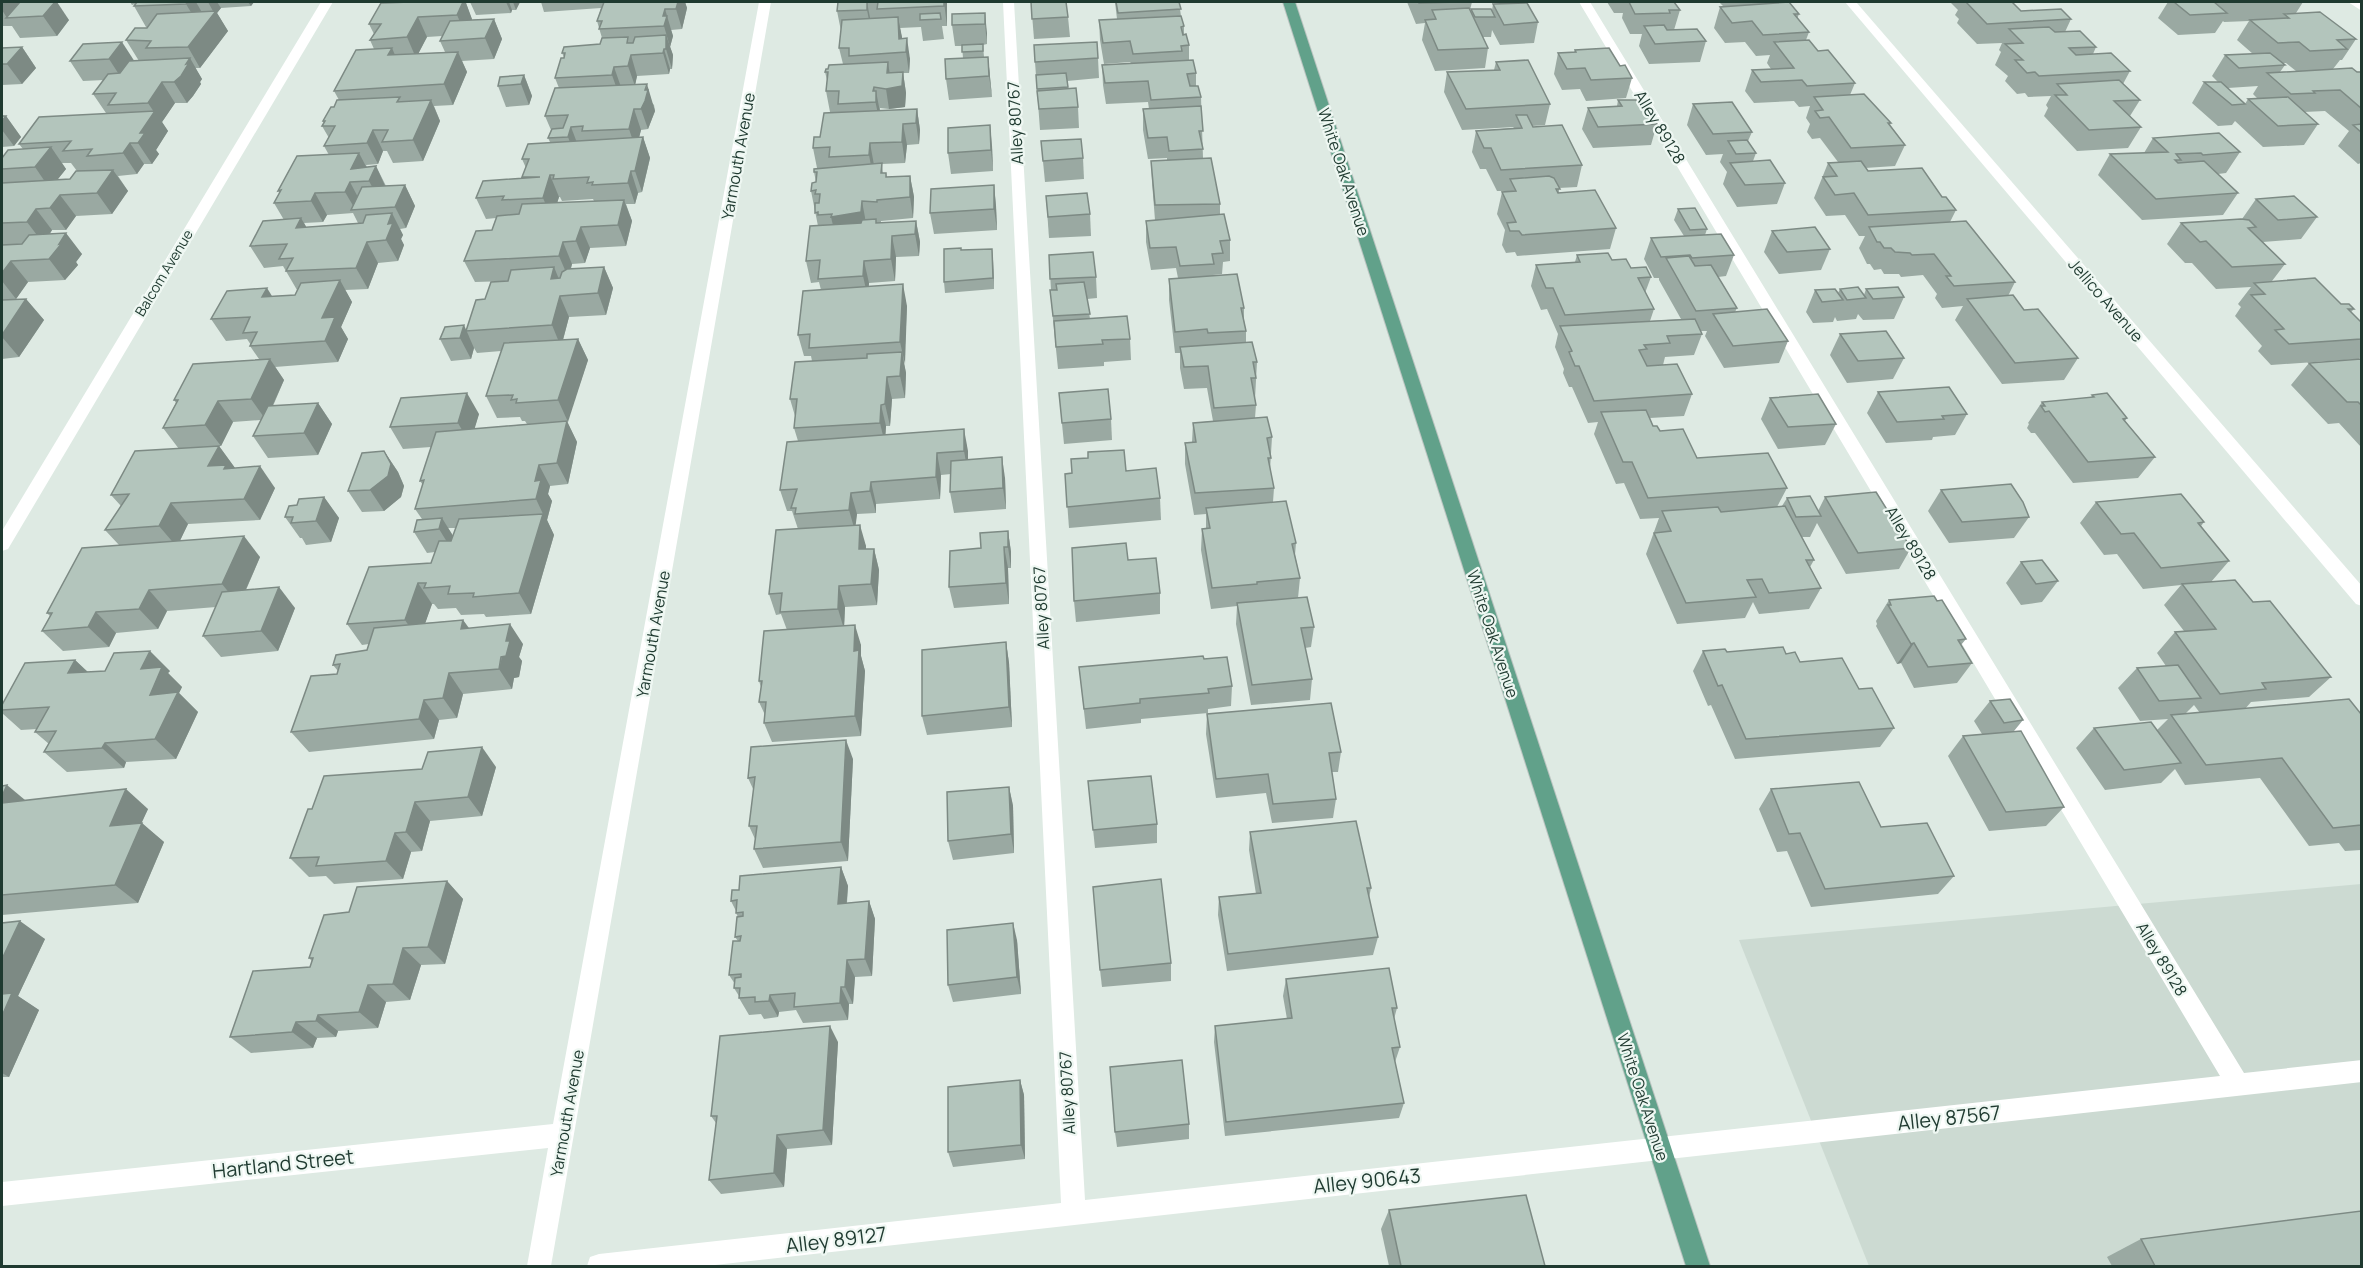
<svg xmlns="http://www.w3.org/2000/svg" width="2363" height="1268" viewBox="0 0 2363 1268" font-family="Manrope,sans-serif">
<rect width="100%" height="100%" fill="#deeae3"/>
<path fill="#ccdad2" d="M2361,884V1266H1869L1739,940Z"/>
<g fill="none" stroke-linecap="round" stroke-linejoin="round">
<defs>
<path id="major" d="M1283,2H1295L1710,1266H1686Z"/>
</defs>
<use href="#major" stroke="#bcc4c1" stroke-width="2"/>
<g fill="#fff" fill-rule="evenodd">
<path d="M321,2H333L8,549L2,551V531Z"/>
<path d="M759,2H771L551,1266H527L548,1148L2,1206V1182L553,1124Z"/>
<path d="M1003,2H1014L1085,1200L2220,1076L1579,2H1590L2244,1073L2362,1060V1082L706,1266H587L590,1257L599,1254L1061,1203Z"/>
<path d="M1845,2H1856L2362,586V606L2356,604Z"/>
<path d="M2348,2L2362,3V11Z"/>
</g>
<use href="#major" fill="#61a18a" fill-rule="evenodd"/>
</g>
<g fill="#9aa9a2" fill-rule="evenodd">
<path d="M2,2H23L69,20L57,36L20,38L12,26H2Z"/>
<path d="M130,2H254L251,6L221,8L217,13L228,31L200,68H195L202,79L200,82L201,84L193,96L187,103H175L162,122L168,131L156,150L159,154L152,164H144L137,174L118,176L128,191L112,214L76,216L66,230H52L50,234L82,254L76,262L78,265L65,280L28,282L16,299L2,300L26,299L44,320L19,357L2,359V158L23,149L19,144L106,113L93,94L104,80L83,81L70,61L83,44L135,61H139L126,40L148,27H146L134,6L135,4L132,5ZM62,163H71L77,171L70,179L57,180L66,169Z"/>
<path d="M405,2H520L516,10H512L511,13L476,15L470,2L466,3L472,20L494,19L502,39L494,59L462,61L467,72L453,105L434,106L440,121L423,161L393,163L387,151H383L378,164L366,165L367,167L376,166L386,186L405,185L415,206L406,228L400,229L403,235L401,239L404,245L398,261L378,263L368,289L345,290L352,302L341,327L348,339L338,362L275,367L284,380L273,406L318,403L332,424L318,455L268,458L253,436L261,420L233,422L221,446H219L235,468L275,488L260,520L188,524L180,540L260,557L246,590L295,608L278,651L221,657L203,636L216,607L167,611L158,629L116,633L109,647L63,651L42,631L50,616L47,613L119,545L105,530L121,506L111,495L179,449L163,428L176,403L174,400L259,359L250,346L251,345L247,339L226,341L211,319L272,296L295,295L297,290L283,266L264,268L250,246L284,220L274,203L280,193L278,191L329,155L324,146L329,138L322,126L324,123L323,121L339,100L334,91L374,49L370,40L374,34L369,24ZM442,36L440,41L445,52L418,54L427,37ZM353,213L358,223L306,227L304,223L323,222L327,215Z"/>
<path d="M541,2H685L687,8L682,29L671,30L673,36L670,47L673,55L672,69H670L669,74L637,76L635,84L654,105L655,111L648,129L641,130L639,137H643L650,158L642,192L638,193L635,204H626L632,221L626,246L590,248L585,263L572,264L571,269L604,267L613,288L606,315L569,317L563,340L578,339L588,360L567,422L577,442L568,484L550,486L548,494L552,501L547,520L554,535L531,614L486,617L484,614L461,615L456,608L438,609L434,604H432L425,623L463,620L469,628L523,644L519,657L522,661L519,677L514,678L512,689L463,694L457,718L439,720L434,739L309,752L291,732L337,674L338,671L333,665L367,650L369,644L362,645L347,624L431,563L435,552L427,553L414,532L422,519L415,509L423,485L420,481L431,447L403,449L390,427L479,414L474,429L527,424L525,421H522L520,417L497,418L486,396L501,351L477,353L474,348L471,359L451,361L440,339L466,330L485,299L508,281L475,282L464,261L492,230L496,218L486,219L476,198L523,178L522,177L526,168L522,159L550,142L548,138L551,130L545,116L559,88L555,78L564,57L562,53L600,44L602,38L597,21L601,8L544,12ZM559,197H560L562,201L593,199L594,201L557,203ZM448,528H456L453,536Z"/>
<path d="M839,2H947V26H942L944,39L923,41L921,27L900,28L902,39L910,59L909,73H903L906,93L905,107L889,109L880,108V111L917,109L920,130L919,144L907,145L905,163L882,164L883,173H886L887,177L910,176L914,197L913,218L881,221V223L916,221L920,242L919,256L896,257L895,281L869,283L868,287L907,306L904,364L906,373L905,398L892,399L890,426H886L885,435L968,451V459L1005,478L1006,509L954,513L950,492L951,474L941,475L940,499L876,504V513L857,514L855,525L866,546V549H874L879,570L877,605L845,607L844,626L861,645V656L865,671L861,736L772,742L764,723L765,715L759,702L761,687L759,681L787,630L781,614L776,615L769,594L798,529L792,511H787L780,490L798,441L794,428L795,416L790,399L812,361L811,356H804L798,335L821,290L819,282L811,283L806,261L818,226L811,191L816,182L814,172L817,168L813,148L840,113V112H830L826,91L827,80L825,72L828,69L843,64L839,48L841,31L837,11Z"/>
<path d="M1031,2L1068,17L1070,37L1034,39Z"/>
<path d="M1115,2H1179L1181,16L1184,26V35L1189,45V60L1196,73V86L1201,97L1203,158L1220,204V215L1230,240V261L1223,262L1222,274L1213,275V276L1244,308V320L1246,331V343L1257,362L1255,399L1256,405L1255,418L1272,437L1270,470L1274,488L1273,502L1296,543L1295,555L1300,578L1298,598L1314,627L1311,647L1305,648L1312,679L1310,700L1251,705L1236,624L1237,606L1211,609L1201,550L1202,529L1206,528V514L1194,515L1185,464V443L1192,442L1193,423L1213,421L1207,388L1184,389L1180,368V353H1175L1169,300V279L1178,278L1176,268L1151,270L1146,242V221L1155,220L1152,182L1151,161L1167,160V158L1148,159L1143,130V109H1149L1148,102L1106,104L1103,85L1102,65L1131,63L1130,62L1104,64L1100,40L1099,20L1117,19Z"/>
<path d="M1407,2H1472L1470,10L1471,12V9L1492,10L1493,4L1538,22L1534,43L1500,45L1492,30L1491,37H1483L1488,48L1485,68L1435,71L1422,40L1425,23L1416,24Z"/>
<path d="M1607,2H1674L1680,10L1674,30L1706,41L1700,62L1649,64L1639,46L1642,34H1630L1622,18L1623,13H1614Z"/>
<path d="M1719,2H1772L1771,3L1799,14L1797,19L1809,32L1806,40L1855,83L1850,95L1891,123L1890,125L1905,145L1895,166L1865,168L1868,171L1942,197L1956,210L1950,222L2015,282L2008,296L2078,358L2064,380L2002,384L1955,320L1963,306L1942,308L1935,298L1937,294L1923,275L1901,277L1899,274H1884L1881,269L1874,270L1870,264H1867L1859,248L1865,236H1859L1845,215L1826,216L1814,198L1828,163L1838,162L1820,138L1812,139L1807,132L1810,124L1806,118L1810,106L1799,107L1794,101L1754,103L1745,91L1752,70L1771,69L1767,63L1770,55L1756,56L1745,42L1725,43L1714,28L1720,7H1724Z"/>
<path d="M1950,2H2012L2021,11L2071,19L2065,32L2096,47L2093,54L2130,71L2123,84L2140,100L2130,116L2141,127L2128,148L2077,151L2044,116L2048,108L2046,105L2051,96L2028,97L2025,93L2017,94L2005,81L2008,76L1995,65L2001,52L1999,50L2002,43L1977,44L1957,23L1959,19L1955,15L1958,10Z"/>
<path d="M2168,2H2303L2296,13L2356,39L2342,60H2340L2333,69L2361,72V163L2358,164L2338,146L2349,131L2325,111L2304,112L2318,124L2304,145L2263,147L2235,121L2232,125L2218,126L2192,103L2204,82H2218L2212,76L2225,55L2253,54L2237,40L2249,21L2224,22L2223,21L2215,33L2178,35L2158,18ZM2283,63H2286L2296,71L2280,72L2285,65ZM2258,86L2253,94L2258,99H2248L2245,104L2228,88Z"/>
<path d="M985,13L987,44L983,45L984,57H988L992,97L949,100L946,79L963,58L962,46H955L952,25Z"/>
<path d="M22,47L36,68L22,84L2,85V48Z"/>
<path d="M1575,50L1620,66L1632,78L1626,98L1586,101L1580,89L1562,90L1554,74L1558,53L1574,52Z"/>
<path d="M1098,58L1099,78L1067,81L1068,89L1078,107L1079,128L1040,130L1035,62Z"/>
<path d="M1496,62L1550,104L1545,125L1532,126L1582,165L1577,187L1559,188V193L1616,228L1610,249L1517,256L1515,252L1506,253L1502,245L1505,230L1497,214L1502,192H1507V191H1497L1486,169H1480L1472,152L1476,131L1513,128L1514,127L1462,130L1444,92L1447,72L1494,70Z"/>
<path d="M524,75L532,96L529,105L506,107L498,86Z"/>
<path d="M1618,100L1639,105L1657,124L1651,145L1593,148L1582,129L1588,108L1617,106Z"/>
<path d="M1693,104L1752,132L1748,141L1756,153L1753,161L1785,183L1777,204L1737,207L1723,184L1727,172L1720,162L1723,154L1706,155L1687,125Z"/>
<path d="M2,116H6L21,137L14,146L2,147Z"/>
<path d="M2153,138L2240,152L2226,173L2218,174L2238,193L2223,215L2142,220L2098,175L2110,154L2144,153Z"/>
<path d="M1041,141L1083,158L1084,179L1045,182Z"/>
<path d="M992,146L993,171L951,174L948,153Z"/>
<path d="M994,185L996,206L997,230L934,234L930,213Z"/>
<path d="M1046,196L1090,214L1091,236L1049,238Z"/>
<path d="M2256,199L2317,217L2301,239L2263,242L2285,264L2272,281L2354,309L2351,312L2361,322V356L2359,359L2271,365L2258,351L2262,346L2235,316L2241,307L2238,304L2251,287L2216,289L2192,263H2185L2167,244L2181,223L2242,219Z"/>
<path d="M1678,209L1707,229L1705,235L1734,255L1726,276L1718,277L1737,308L1735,312L1788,341L1779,363L1724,368L1705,336L1707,331H1701L1702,334L1694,355L1665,357L1663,365L1647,366L1692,394L1684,416L1650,418L1653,426L1697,458L1787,488L1777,507L1782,506L1787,498L1818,511L1825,497L1911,548L1899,569L1846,574L1817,523L1810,537H1802L1814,560L1810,567L1821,588L1809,609L1759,614L1753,602L1745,618L1677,624L1646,554L1659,518L1640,519L1624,483L1616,484L1594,434L1598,422L1588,423L1572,387H1569L1563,373L1564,369L1555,347L1558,334L1547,309L1541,310L1531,286L1536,265L1575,262L1577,255L1612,260L1651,277L1645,293L1654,309L1650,321L1681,319L1659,280V278H1654L1644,259L1651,238L1684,236L1674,220Z"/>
<path d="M1772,231L1830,249L1821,270L1779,274L1764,252Z"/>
<path d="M1049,255L1096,277L1097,298L1087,299L1090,319L1130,339L1131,360L1104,362V366L1058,369L1050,290H1051Z"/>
<path d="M993,260L994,289L945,293L944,282Z"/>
<path d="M1840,289L1864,295L1866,289L1904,297L1894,319L1863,320L1858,314L1856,319L1837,321L1835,317L1833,322L1813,323L1806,312L1815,290L1838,293Z"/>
<path d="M1840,334L1904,358L1893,379L1847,383L1830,355Z"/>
<path d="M2361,359V447L2339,423L2328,424L2291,385L2309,363Z"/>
<path d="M1878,392L1967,414L1955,435L1933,437L1932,440L1886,443L1867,413Z"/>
<path d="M1059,393L1111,419L1112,440L1064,444Z"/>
<path d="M2092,395L2127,418L2125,421L2155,457L2138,478L2073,483L2035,433H2031L2027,428L2029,424L2028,423L2042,402L2091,398Z"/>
<path d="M1770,398L1836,424L1825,445L1778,449L1761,419Z"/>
<path d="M384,451L398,472L404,486L401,497L384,511L362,512L348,491Z"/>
<path d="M1126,471L1160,498L1161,520L1069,528L1065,474Z"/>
<path d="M1941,490L2029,517L2014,538L1949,543L1928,511Z"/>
<path d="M324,497L339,518L331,542L306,545L302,538H300L285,517L297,505Z"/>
<path d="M2096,502L2204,522L2201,526L2229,561L2211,582L2253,602L2331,677L2309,697L2251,702L2245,709L2361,714V850L2345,851L2339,843L2309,846L2260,778L2185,785L2175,769L2161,783L2105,790L2076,748L2094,728L2157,730L2168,719L2140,721L2118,688L2137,668L2166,666L2157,653L2175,632L2184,631L2164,605L2181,585L2143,589L2117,554L2104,555L2080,523ZM2194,705L2200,713L2185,714Z"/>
<path d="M1008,531L1011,552V568H1008L1009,604L954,608L949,587L981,548Z"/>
<path d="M1128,560L1160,593V614L1076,622L1074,601Z"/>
<path d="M2021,562L2058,581L2042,602L2021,605L2006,583Z"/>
<path d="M1889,600L1937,601L1966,639L1961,645L1972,663L1957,683L1914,688L1901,663L1897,664L1876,626L1877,624L1876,621Z"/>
<path d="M1006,642L1009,663L1012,727L927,735L922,716Z"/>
<path d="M1703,651L1786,654L1800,662L1859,689L1894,728L1880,747L1735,759L1711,705L1708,706L1693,671Z"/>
<path d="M1204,659L1232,686L1231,706L1208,709V713L1141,719V723L1086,729L1079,667Z"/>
<path d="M75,660L88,672L170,671L168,673L182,687L179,693L198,712L176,759L126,762L124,768L67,772L44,752L49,744L35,732L37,729L21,730L2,713V705Z"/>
<path d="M1990,701L2023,720L2014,731L2064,807L2046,826L1989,831L1948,756L1963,736L1982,734L1974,721Z"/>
<path d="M1207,714L1341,752L1338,772H1332L1336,799L1333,818L1272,823L1266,793L1216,798L1206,734Z"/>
<path d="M853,759L848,861L763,868L754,849L755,839L749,826L754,791L748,778Z"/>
<path d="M496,767L482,816L430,821L422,851L411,852L403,879L334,884L326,876L309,877L290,858L312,809Z"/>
<path d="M1088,781L1157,824V843L1095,848Z"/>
<path d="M2,786L26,801L148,809L141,823L164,842L138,903L2,915Z"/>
<path d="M1009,787L1013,806L1014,853L953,860L948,841Z"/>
<path d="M1771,789L1881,827L1954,876L1938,894L1811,907L1787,851L1777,852L1759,809Z"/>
<path d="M1250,832L1371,888L1369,898L1378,937L1373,955L1227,971L1218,915L1219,897L1256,894L1249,850Z"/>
<path d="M841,867L848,886L847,903L869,901L875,919L872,976L855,977L853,1004H849L848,1020L803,1023L796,1010L779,1012L778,1017L764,1019L761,1014L749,1015L739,998V996L734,988L735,984L729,975L738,941L735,937L738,917L736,913V911L731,901L739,890Z"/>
<path d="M447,881L463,899L445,964L421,965L410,1000L386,1002L378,1028L338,1031L336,1037L317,1038L313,1048L251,1053L230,1037L310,967L312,961L309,958L349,912Z"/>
<path d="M2,923L45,939L18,996L39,1010L9,1077H2Z"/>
<path d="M1017,940L1021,994L953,1002L948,985Z"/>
<path d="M1171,963V981L1102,987L1100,970Z"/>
<path d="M1286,979L1397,1008L1394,1019L1400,1047L1395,1062L1404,1103L1399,1118L1225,1136L1214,1042L1215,1026L1287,1019L1283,996Z"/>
<path d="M838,1042L832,1145L787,1149L784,1187L721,1194L709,1180L716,1123L711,1116Z"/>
<path d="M1020,1080L1024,1095L1025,1159L953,1167L948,1152Z"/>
<path d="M1189,1124V1139L1117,1147L1115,1132Z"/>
<path d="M1389,1210L1545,1266H1389L1381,1229Z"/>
<path d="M2141,1239L2361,1266H2112L2107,1257Z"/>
</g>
<g fill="#7d8a84">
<path d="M2,2H23L7,18L2,10Z"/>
<path d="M55,2H57L69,20L57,36L43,16Z"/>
<path d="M188,2H196L204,16L198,24L186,4Z"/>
<path d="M208,2H217L221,8L217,13L228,31L200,68L188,47L214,13Z"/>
<path d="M248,2H254L251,6Z"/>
<path d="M440,2H470L466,3L472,19L466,35L457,15Z"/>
<path d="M506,2H509L512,10L511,13Z"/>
<path d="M513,2H520L516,10Z"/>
<path d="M678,2H685L687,8L682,29L676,9Z"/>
<path d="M867,2L871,23V30L867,10Z"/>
<path d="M944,2H947V26Z"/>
<path d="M665,9L673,36L670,47L664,26L663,16Z"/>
<path d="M985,13L987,33V44L985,24Z"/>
<path d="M418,17L427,37L416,58L407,37Z"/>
<path d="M898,17L902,37V53L899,39Z"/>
<path d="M494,19L502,39L494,59L485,38Z"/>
<path d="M666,35L673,55L672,69L666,49Z"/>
<path d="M907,38L910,59L909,73L906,52Z"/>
<path d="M122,42L135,62L122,79L109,59Z"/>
<path d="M22,47L36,68L22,84L7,64Z"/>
<path d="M392,48L401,69L388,55Z"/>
<path d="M664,49L670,69L669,74L663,53Z"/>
<path d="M458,52L467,72L453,105L444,84Z"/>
<path d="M631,55L637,76L635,86L628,66Z"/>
<path d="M988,57L992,97L989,76Z"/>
<path d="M190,58L202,79L200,82L201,84L193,96L187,103L174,82Z"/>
<path d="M888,62L891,82L903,72L906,93L905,107L889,109L886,89Z"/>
<path d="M614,67L621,87L619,95L612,75Z"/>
<path d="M524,75L532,96L529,105L521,84Z"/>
<path d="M162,82L175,103L162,122L168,131L156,150L159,154L152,164L138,143L140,133L154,112L148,103Z"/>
<path d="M647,84L655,111L648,129L641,109Z"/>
<path d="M874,87L876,100V91L880,112V123L873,91Z"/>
<path d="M431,100L440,121L423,161L413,140Z"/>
<path d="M634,109L641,130L636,150L629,129Z"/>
<path d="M917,109L920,130L919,144L916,123Z"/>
<path d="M6,116L21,137L14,146L2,130V121Z"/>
<path d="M903,124L907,145L905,163L902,142Z"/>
<path d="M990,125L992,146L993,171L991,150Z"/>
<path d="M571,127L579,148L576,158L568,137Z"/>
<path d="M373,130L383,151L378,164L367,143Z"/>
<path d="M643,137L650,158L642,192L635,171Z"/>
<path d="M130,143L144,164L137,174L123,153Z"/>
<path d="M870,143L874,165L873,176L869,155Z"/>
<path d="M51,147L66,169L50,189L35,167Z"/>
<path d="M359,153L370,174L351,169Z"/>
<path d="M376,166L386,188L380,202L369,181Z"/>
<path d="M113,170L128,191L112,214L97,193Z"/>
<path d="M631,171L638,193L635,204L628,183Z"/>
<path d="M550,175L559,197L552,219L543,198Z"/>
<path d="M910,176L914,197L913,218L910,197Z"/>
<path d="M350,182L361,203L355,209L345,192Z"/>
<path d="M405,185L415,206L406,228L395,207Z"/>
<path d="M994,185L996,206L997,230L994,209Z"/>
<path d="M315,193L327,215L323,222L311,201Z"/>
<path d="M60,195L76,216L66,230L50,208Z"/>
<path d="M624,200L632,221L626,246L618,225Z"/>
<path d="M862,201L866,223L836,238L831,217Z"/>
<path d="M36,209L52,230L43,243L27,222Z"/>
<path d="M392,213L403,235L401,239L404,245L398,261L386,240L388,224Z"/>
<path d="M301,218L314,240L296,228Z"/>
<path d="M916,221L920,242L919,256L915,234Z"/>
<path d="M581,227L590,248L585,263L576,241Z"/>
<path d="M66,233L82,254L76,262L78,265L65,280L49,259Z"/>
<path d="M892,236L896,257L895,281L891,259Z"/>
<path d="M367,242L378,263L368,289L356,268Z"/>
<path d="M563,242L572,264L568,277L559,256Z"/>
<path d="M992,249L993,260L994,289L993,278Z"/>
<path d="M11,261L28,282L16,299L2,281V273Z"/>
<path d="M864,261L869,283L868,298L863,276Z"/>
<path d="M554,267L563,289L560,296L569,317L561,347L552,325L551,279Z"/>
<path d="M604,267L613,288L606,315L598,293Z"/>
<path d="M340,280L352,302L341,327L348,339L338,362L325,341L322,318Z"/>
<path d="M903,284L907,306L905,364L900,342Z"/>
<path d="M267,288L280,309L262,297Z"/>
<path d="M26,299L44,320L19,357L2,337V335Z"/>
<path d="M464,325L474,348L471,359L460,338Z"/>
<path d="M578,339L588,360L568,422L558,400Z"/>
<path d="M902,352L906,373L905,398L900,376Z"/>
<path d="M270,359L284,380L266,420L251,399Z"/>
<path d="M887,377L892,399L890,426L885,404Z"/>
<path d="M467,393L479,414L470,444L458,423Z"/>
<path d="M218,401L233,422L221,446L205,425Z"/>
<path d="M318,403L332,424L318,455L304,433Z"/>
<path d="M881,405L886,426L885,444L880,423Z"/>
<path d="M567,421L577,442L568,484L557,463Z"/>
<path d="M964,429L968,451V473L964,451Z"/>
<path d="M219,446L235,468L232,473L208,466Z"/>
<path d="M384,451L398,472L404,486L401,497L384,511L370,490Z"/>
<path d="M937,453L941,475L940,499L936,477Z"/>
<path d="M1002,457L1005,478L1006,509L1003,488Z"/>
<path d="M539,465L550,486L548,494L552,501L547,520L554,535L531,614L519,593L543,514L536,499L535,481Z"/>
<path d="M260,466L275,488L260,520L244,499Z"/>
<path d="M871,482L876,504V513L870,491Z"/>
<path d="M851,493L857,514L855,531L849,510Z"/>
<path d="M324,497L339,518L331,542L316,521Z"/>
<path d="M171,503L188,524L177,547L159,526Z"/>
<path d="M442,518L455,539L452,550L439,529Z"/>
<path d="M860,525L866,546L865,570L859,549Z"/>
<path d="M1008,531L1011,552V568L1008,547Z"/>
<path d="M244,536L260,557L239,605L222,584Z"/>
<path d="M1004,547L1008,568L1009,604L1006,583Z"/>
<path d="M874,549L879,570L877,605L871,584Z"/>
<path d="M418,583L432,604L419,641L405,620Z"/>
<path d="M839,586L845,607L844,629L838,609Z"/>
<path d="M279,587L295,608L278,651L261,631Z"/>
<path d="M149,590L167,611L158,629L139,609Z"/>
<path d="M96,612L116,633L109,647L88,627Z"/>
<path d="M463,620L477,640L461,629Z"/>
<path d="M510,624L523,644L519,657L522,661L519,677L514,678L512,689L499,669Z"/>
<path d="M855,625L861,645V656L865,671L861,736L855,716L854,651Z"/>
<path d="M1006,642L1009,663L1012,727L1009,707Z"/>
<path d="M1914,643L1901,663L1897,664L1911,644Z"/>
<path d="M150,651L170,671L168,673L182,687L179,693L198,712L176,759L155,739L150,695L141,669Z"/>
<path d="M75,660L96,680L68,673Z"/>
<path d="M449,673L463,694L457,718L443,698Z"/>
<path d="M424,700L439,720L434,739L419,719Z"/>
<path d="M846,740L853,759L848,861L841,842Z"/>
<path d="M105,743L126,762L124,768L102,748Z"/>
<path d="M482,747L496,767L482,816L468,797Z"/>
<path d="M7,785L31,805L2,807V796Z"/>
<path d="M1009,787L1013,806L1014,853L1011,834Z"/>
<path d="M126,789L148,809L132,844L110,826Z"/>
<path d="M415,802L430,821L422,851L406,832Z"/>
<path d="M142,823L164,842L138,903L115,885Z"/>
<path d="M395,833L411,852L403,879L386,861Z"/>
<path d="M841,867L848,886L845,922L838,904Z"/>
<path d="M447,881L463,899L445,964L428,947Z"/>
<path d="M869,901L875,919L872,976L865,959Z"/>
<path d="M20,921L45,939L18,996L39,1010L9,1077L2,1073V959Z"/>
<path d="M1013,923L1017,940L1021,994L1017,977Z"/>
<path d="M403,948L421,965L410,1000L393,984Z"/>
<path d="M847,960L855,977L853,1004L845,987Z"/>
<path d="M368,985L386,1002L378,1028L359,1012Z"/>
<path d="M841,987L849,1004L848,1020L840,1003Z"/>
<path d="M770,995L779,1012L778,1017L769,1001Z"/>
<path d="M318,1015L338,1031L336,1037L316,1021Z"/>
<path d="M296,1022L317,1038L313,1048L292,1032Z"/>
<path d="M830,1026L838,1042L832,1145L823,1130Z"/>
<path d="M1020,1080L1024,1095L1025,1159L1021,1145Z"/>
<path d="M777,1135L787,1149L784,1187L774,1173Z"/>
</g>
<g fill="#b3c5bc" stroke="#7d8a84" stroke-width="1.5">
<path d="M20,2H55L43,16L6,18Z"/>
<path d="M137,2H188L186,4L134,6Z"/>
<path d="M411,2H463L457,15L418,17L407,37L370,40L381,24H369L381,3Z"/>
<path d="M604,2H678L676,9H665L663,16H667L664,26L599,29L602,21H597Z"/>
<path d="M838,2H944V6L877,9L878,2H867V10L837,11Z"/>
<path d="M1031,2H1066L1068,17L1032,19Z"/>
<path d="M1116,2H1179L1181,9L1118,13Z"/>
<path d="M1418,2H1461L1419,3Z"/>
<path d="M1629,2H1674L1680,10H1669L1670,13L1635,14Z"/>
<path d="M1789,2L1799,14H1794L1809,32L1763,35L1752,21L1732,23L1720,7Z"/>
<path d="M1966,2H2012L2021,11L2061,9L2071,19L1987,24Z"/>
<path d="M2174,2H2214L2227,13L2190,15Z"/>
<path d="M1527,3L1538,22L1504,25L1493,4Z"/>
<path d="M1469,8L1488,48L1438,50L1425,20L1436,19L1432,10Z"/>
<path d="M1471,9H1491L1495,17H1475Z"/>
<path d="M216,11L188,47L146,48L151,41L126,40L135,28H147L157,14Z"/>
<path d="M2320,12L2356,39L2337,40L2347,49L2310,51L2299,42L2278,43L2250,20L2289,18L2284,14Z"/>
<path d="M940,13L941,19L920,20V14Z"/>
<path d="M985,13V24L952,25V14Z"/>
<path d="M1181,16L1184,26L1181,27L1183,35L1186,34L1189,45L1181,46L1182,51L1133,54L1130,41L1103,43L1099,20Z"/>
<path d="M898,17L899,39L907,38L906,52L849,56V48H839L842,20Z"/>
<path d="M494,19L485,38L440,41L450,21Z"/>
<path d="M1664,25L1667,30L1697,29L1706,41L1655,44L1644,26Z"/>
<path d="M2049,27L2055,32L2080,31L2096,47L2069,48L2076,55L2111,53L2130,71L2039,76L2035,72L2027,73L2015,60H2023L2005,44L2023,43L2009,29Z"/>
<path d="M666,35V49H664L663,53L631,55L628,66L614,67L612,75L555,78L561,58H564L565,53H562L564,47L600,44L602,38L628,37L627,43H633L635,37Z"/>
<path d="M1809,40L1818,51L1828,50L1855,83L1807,86L1802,80L1761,82L1752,70L1794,68L1774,42Z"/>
<path d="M122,42L109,59L70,61L83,44Z"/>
<path d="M1097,42L1098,58L1035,62L1034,45Z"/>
<path d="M983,44V51L962,52V45Z"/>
<path d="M22,47L7,64H2V48Z"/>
<path d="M392,48L388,55L458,52L444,84L334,91L356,50Z"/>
<path d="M1609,48L1620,66L1625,65L1632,78L1591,80L1585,68L1567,69L1558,53L1576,52L1575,50Z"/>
<path d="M2270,53L2285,65L2239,68L2225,55Z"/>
<path d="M988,57L989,76L946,79L945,59Z"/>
<path d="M190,58L186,64L189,63L181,76L174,82H162L148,103L108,105L116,93L93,94L108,74L120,73L129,61Z"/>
<path d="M1193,60L1196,73L1187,74L1190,86H1198L1201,97L1151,100L1148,81L1105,83L1102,65Z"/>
<path d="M1528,60L1550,104L1466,109L1447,72L1500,70L1496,62Z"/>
<path d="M888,62L887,73L903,72L902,86L886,89L874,87L873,91H876V102L838,104L839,91H826L828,72H825L826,69H828L829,65Z"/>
<path d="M2352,68L2357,72H2361V108L2340,90L2313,91L2315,93L2291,94L2267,73Z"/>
<path d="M1066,73L1068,87L1037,89L1036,75Z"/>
<path d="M524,75L521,84L498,86L500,77Z"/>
<path d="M2119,80L2140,100L2114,101L2141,127L2089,130L2055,95H2067L2057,84Z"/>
<path d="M2204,82H2221L2245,104L2232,105Z"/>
<path d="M647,84L645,90H648L645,101L641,109H634L629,129L582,131L583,126L571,127L568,137L548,138L552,129L563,128L568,115L545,116L555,88Z"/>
<path d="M1076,88L1078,107L1039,109L1037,91Z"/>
<path d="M1864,94L1891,123H1888L1905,145L1851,148L1829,117L1820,118L1815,111L1823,110L1814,97Z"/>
<path d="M400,97L397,102L431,100L413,140L382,142L388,130H373L367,143L324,146L335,126H322L325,121H323L331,107H334L337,100Z"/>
<path d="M2288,97L2318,124L2278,126L2248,99Z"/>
<path d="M1618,100H1636L1639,105H1645L1657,124L1598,127L1588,108L1622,106Z"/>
<path d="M1732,102L1752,132L1713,134L1693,104Z"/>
<path d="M1201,106L1203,131H1199L1203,149L1169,151L1167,137L1148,138L1143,109Z"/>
<path d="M917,109L916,123L903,124L902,142L870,143L869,155L829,157L830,147L813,148L814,137H820L824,113Z"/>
<path d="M155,111L140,133H145L138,143H130L123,153L87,156L92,149L63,151L71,141L19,144L39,117Z"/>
<path d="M1516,115H1527L1533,127L1562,125L1582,165L1501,170L1491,148H1484L1476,131L1522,128Z"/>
<path d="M2,116H6L2,121Z"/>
<path d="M2361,124V132L2353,125Z"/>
<path d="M990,125L991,150L948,153V128Z"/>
<path d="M2219,133L2240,152L2203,155L2201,153L2176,154L2181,160H2175L2178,163L2204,161L2238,193L2156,199L2110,154L2168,152L2153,138Z"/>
<path d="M643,137L635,171H631L628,183L592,185L593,182L587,183L589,177L553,179L554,175H550L543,198L502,200L504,196L476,198L483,181L540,177H522L529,159H522L528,144Z"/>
<path d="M1081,139L1083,158L1043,161L1041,141Z"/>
<path d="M1747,140L1756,153L1736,154L1728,141Z"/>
<path d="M51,147L35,167L2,169V158L8,150Z"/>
<path d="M359,153L351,169L376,166L369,181L350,182L345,192L315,193L311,201L274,203L281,190L278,191L297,156Z"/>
<path d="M1211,158L1220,204L1155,205L1151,161Z"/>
<path d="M1770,160L1785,183L1745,185L1730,163Z"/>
<path d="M1861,161L1868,171L1922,168L1942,197H1946L1956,210L1868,215L1854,193L1835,195L1823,177L1837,176L1828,163Z"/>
<path d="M882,163L881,173H886V177L910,176V197L877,200V202L862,201L861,212L831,217L832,214L818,215V212L815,213V203H819L820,194H815L816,190L811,191L812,183L816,182L817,172H814V169Z"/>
<path d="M113,170L97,193L60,195L50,208L36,209L27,222L2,223V183L70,179L76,171Z"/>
<path d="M1549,176L1554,178L1560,189H1556L1558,193L1595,190L1616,228L1522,235L1519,231H1510L1507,223L1516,222L1502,192L1516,191L1510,179Z"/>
<path d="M405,185L395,207L351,210L362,187Z"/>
<path d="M994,185V209L930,213L931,189Z"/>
<path d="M1087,193L1090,214L1048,217L1046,196Z"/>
<path d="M2294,196L2317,217L2278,220L2256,199Z"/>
<path d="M624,200L618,225L581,227L576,241L563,242L559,256L464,261L476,231L492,230L497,216L519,214L522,204Z"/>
<path d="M1695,208L1707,229L1690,230L1678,209Z"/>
<path d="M392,213L388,224L393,223L386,240L367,242L356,268L286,271L293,258L279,259L287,244L250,246L263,221L301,218L296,228L363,223L366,215Z"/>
<path d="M1224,214L1230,240L1220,241L1223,253L1212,254L1214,264L1180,266L1176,247L1150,248L1146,221Z"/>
<path d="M876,219V223L916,221L915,234L892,236L891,259L864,261L863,276L818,279L820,260L806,261L810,226L861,223L862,220Z"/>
<path d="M2241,219L2249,220L2256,227L2248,228L2285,264L2232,267L2206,241L2200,242L2181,223Z"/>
<path d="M1966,221L2015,282L1954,286L1946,276H1951L1934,254L1912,255L1910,253L1895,252L1891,248H1884L1880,242H1877L1869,227Z"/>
<path d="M1815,227L1830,249L1787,252L1772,231Z"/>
<path d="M66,233L59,244L62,243L49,259L11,261L2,273V245L22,244L29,235Z"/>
<path d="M1721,234L1734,255L1692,258L1690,255L1661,257L1651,238Z"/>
<path d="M961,248V250L992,249L993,278L944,282V249Z"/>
<path d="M1093,252L1096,277L1050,279L1049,255Z"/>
<path d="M1608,253L1612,260L1626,259L1631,268L1646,267L1651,277L1638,278L1654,309L1565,315L1553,288H1546L1536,265L1580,262L1577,255Z"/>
<path d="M1689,256L1695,266L1711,265L1737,308L1696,311L1666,258Z"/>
<path d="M554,267L551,279L560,278L562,272L567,269L604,267L598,293L560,296L552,325L466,331L476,300L485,299L491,282L508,281L511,270Z"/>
<path d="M1237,274L1244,308H1241L1246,331L1208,333L1207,329L1175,332L1169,279Z"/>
<path d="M2315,278L2341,304H2349L2354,309H2348L2361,322V339L2289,344L2275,330L2284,329L2251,295L2265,294L2254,283Z"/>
<path d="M340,280L322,318L335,317L325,341L250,346L257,332L243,333L250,317L211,319L227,291L267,288L262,297L295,295L301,283Z"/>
<path d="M1084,282L1090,314L1053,316L1050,290H1057L1056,284Z"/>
<path d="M903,284L900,342L809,348L810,334L798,335L803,291Z"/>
<path d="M1858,287L1866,298L1847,300L1840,289Z"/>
<path d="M1898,287L1904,297L1873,299L1866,289Z"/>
<path d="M1835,289L1843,300L1822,302L1815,290Z"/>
<path d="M2013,295L2024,310L2038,309L2078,358L2015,363L1967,299Z"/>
<path d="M26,299L2,335V300Z"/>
<path d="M1767,309L1788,341L1733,346L1713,314Z"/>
<path d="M1127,316L1130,339L1102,340L1103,344L1056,347L1054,321Z"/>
<path d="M1695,319L1702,334L1667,336L1670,343L1644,345L1647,349L1639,350L1647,366L1677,364L1692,394L1594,401L1579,366H1575L1569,352L1572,351L1560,326Z"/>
<path d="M464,325L460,338L440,339L445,327Z"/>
<path d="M1886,331L1904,358L1858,361L1840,334Z"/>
<path d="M578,339L558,400L516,403L517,399L511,400L513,395L486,396L504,343Z"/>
<path d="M1252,342L1257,362H1253L1256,378H1251L1256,405L1214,408L1208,366L1184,367L1180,347Z"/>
<path d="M902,352L900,376L887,377L885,404L881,405L880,423L794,428L797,399H790L795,362L867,358V354Z"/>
<path d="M270,359L251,399L218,401L205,425L163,428L178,400H174L193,364Z"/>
<path d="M2361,359V405L2358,402H2347L2309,363Z"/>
<path d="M1949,387L1967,414L1942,416L1944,419L1897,422L1878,392Z"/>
<path d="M1108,389L1111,419L1062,423L1059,393Z"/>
<path d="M467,393L458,423L390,427L401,398Z"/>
<path d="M2107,393L2127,418L2123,419L2155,457L2088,462L2049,411L2045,412L2041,406H2045L2042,402L2094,397L2092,395Z"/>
<path d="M1818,394L1836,424L1788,427L1770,398Z"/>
<path d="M318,403L304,433L253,436L268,406Z"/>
<path d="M1646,410L1653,426H1657L1660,431L1683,429L1697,458L1768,453L1787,488L1648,498L1632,462H1623L1601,412Z"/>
<path d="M1267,417L1272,437L1267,438L1271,458H1268L1274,488L1195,493L1185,443L1196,442L1193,423Z"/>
<path d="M567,421L557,463L539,465L535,481L541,480L536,499L415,509L424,480L420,481L436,432Z"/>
<path d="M964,429V451L937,453L936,477L871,482L870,491L851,493L849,510L795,514L796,508H791L797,489L780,490L787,442Z"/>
<path d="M219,446L208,466L226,465L224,469L260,466L244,499L171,503L159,526L105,530L129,494L111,495L135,451Z"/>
<path d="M1124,450L1126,471L1156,468L1160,498L1067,507L1065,474L1072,473L1071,459L1088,458V452Z"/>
<path d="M384,451L391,464L388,476L370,490L348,491L362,453Z"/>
<path d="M1002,457L1003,488L950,492L951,461Z"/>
<path d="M2011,484L2023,502L2029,517L1962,522L1941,490Z"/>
<path d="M1876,492L1911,548L1858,553L1825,497Z"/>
<path d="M2181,494L2204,522L2198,523L2229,561L2161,568L2134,533L2121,534L2096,502Z"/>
<path d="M1810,496L1821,516L1796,517L1787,498Z"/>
<path d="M324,497L316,521L291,523L293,517H285L289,506L297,505L299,499Z"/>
<path d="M1286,501L1296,543L1292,544L1300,578L1257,582V584L1212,588L1202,529L1210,528L1206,508Z"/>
<path d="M1785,506L1814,560H1806L1821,588L1769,593L1762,579L1747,580L1756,597L1686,603L1654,533L1671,531L1662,511L1718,507L1721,512Z"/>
<path d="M543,514L519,593L473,597L474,593L448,594L450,586L424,588L426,583H418L405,620L347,624L369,567L431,563L439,541H451L459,519Z"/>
<path d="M442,518L439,529L414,532L417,520Z"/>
<path d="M860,525L859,549H874L871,584L839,586L838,609L780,612L782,593L769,594L776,530Z"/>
<path d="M1008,531V547H1004L1006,583L949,587L950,551L981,548L980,533Z"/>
<path d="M244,536L222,584L149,590L139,609L96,612L88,627L42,631L52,613H47L82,548Z"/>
<path d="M1126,543L1128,560L1156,558L1160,593L1074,601L1072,548Z"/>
<path d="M2042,560L2058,581L2036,584L2021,562Z"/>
<path d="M2235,580L2253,602L2270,601L2331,677L2262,683L2266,689L2220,694L2175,632L2216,629L2182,584Z"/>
<path d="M279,587L261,631L203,636L222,592Z"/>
<path d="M1934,596L1937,601L1942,600L1966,639L1958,640L1972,663L1928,667L1914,643L1911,644L1888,605H1891L1889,600Z"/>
<path d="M1307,597L1314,627L1301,628L1312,679L1252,685L1237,603Z"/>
<path d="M463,620L461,629L510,624L506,641H510L506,656L501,657L499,669L449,673L443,698L424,700L419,719L291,732L311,676L337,674L340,664L333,665L336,655L367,650L374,628Z"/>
<path d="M855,625L854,651L859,650L855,716L764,723L766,702H759L762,681H759L764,631Z"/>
<path d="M1006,642L1009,707L922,716V650Z"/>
<path d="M1783,647L1786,654L1795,652L1800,662L1842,658L1859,689L1872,688L1894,728L1746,739L1722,685L1718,686L1703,651L1725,649L1727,652Z"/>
<path d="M150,651L141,669L162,667L150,695L178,692L155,739L105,743L102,748L44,752L56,731L35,732L49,707L2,710V705L25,663L75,660L68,673L105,671L114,653Z"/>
<path d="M1203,656L1204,659L1227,657L1232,686L1208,689L1209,693L1140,699V703L1084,709L1079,667Z"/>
<path d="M2178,665L2201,698L2159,701L2137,668Z"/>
<path d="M2010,699L2023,720L2004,723L1990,701Z"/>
<path d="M2349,699L2361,714V825L2333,828L2282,758L2206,765L2171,715Z"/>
<path d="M1331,703L1341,752L1329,753L1336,799L1273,804L1268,774L1216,779L1207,714Z"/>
<path d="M2151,722L2181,763L2124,770L2094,728Z"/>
<path d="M2021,731L2064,807L2006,812L1963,736Z"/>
<path d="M846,740L841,842L754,849L757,826H749L755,777L748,778L751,747Z"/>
<path d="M482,747L468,797L415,802L406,832L395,833L386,861L316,866L319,857L290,858L308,809H312L324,776L422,769L428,752Z"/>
<path d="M1151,776L1157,824L1093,830L1088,781Z"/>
<path d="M1859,782L1881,827L1927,823L1954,876L1825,889L1800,833L1789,834L1771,789Z"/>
<path d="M7,785L2,796V786Z"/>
<path d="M1009,787L1011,834L948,841L947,792Z"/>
<path d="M126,789L110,826L142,823L115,885L2,895V803Z"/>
<path d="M1356,821L1371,888H1367L1378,937L1228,954L1219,897L1261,893L1250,832Z"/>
<path d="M841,867L838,904L869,901L865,959L847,960L845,987H841L840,1003L794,1007L795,993L770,995L769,1001L755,1002V997L739,998L740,988H734L735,978L741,977V974L729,975L733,941H740L741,936L735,937L737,917L743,916V912L736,913L737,900L731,901L732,890H739L740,876Z"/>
<path d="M1161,879L1171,963L1100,970L1093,887Z"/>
<path d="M447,881L428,947L403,948L393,984L368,985L359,1012L318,1015L316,1021L296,1022L292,1032L230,1037L253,971L310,967L313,958H309L324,915L349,912L357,887Z"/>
<path d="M20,921L2,959V923Z"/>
<path d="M1013,923L1017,977L948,985L947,930Z"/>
<path d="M1389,968L1397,1008H1392L1400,1047L1392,1048L1404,1103L1226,1122L1215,1026L1292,1018L1286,979Z"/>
<path d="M12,993L2,1016V994Z"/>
<path d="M830,1026L823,1130L777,1135L774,1173L709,1180L717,1116H711L720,1036Z"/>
<path d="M1182,1060L1189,1124L1115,1132L1110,1067Z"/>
<path d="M1020,1080L1021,1145L948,1152V1087Z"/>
<path d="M1526,1195L1545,1266H1401L1389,1210Z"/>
<path d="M2361,1211V1266H2155L2141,1239Z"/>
</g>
<g text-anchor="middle" stroke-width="4.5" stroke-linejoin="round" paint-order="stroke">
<g font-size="14" fill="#1f3a30" stroke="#eef7f2">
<text transform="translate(164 273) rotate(-59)" y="5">Balcom Avenue</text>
</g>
<g font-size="16" fill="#1f3a30" stroke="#eef7f2">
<text transform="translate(1015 123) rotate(-93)" y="6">Alley 80767</text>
<text transform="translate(1660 127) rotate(59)" y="6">Alley 89128</text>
<text transform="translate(738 156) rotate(-80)" y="6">Yarmouth Avenue</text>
<text transform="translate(1344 172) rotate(72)" y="6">White Oak Avenue</text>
<text transform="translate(2106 300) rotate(49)" y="6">Jellico Avenue</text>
<text transform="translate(1911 543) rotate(59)" y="6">Alley 89128</text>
<text transform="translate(1041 608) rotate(-93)" y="6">Alley 80767</text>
<text transform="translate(653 634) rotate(-80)" y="6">Yarmouth Avenue</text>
<text transform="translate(1493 634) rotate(72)" y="6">White Oak Avenue</text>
<text transform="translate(2162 959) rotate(59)" y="6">Alley 89128</text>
<text transform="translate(1067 1093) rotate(-93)" y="6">Alley 80767</text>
<text transform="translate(1643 1097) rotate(72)" y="6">White Oak Avenue</text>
<text transform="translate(567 1113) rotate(-80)" y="6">Yarmouth Avenue</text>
</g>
<g font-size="20" fill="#1f3a30" stroke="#eef7f2">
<text transform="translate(1949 1118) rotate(-6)" y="7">Alley 87567</text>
<text transform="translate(283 1164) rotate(-6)" y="7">Hartland Street</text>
<text transform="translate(1367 1181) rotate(-6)" y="7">Alley 90643</text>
<text transform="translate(836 1240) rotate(-7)" y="7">Alley 89127</text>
</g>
</g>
<rect width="2363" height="1268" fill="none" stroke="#1f3a30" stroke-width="6"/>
</svg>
